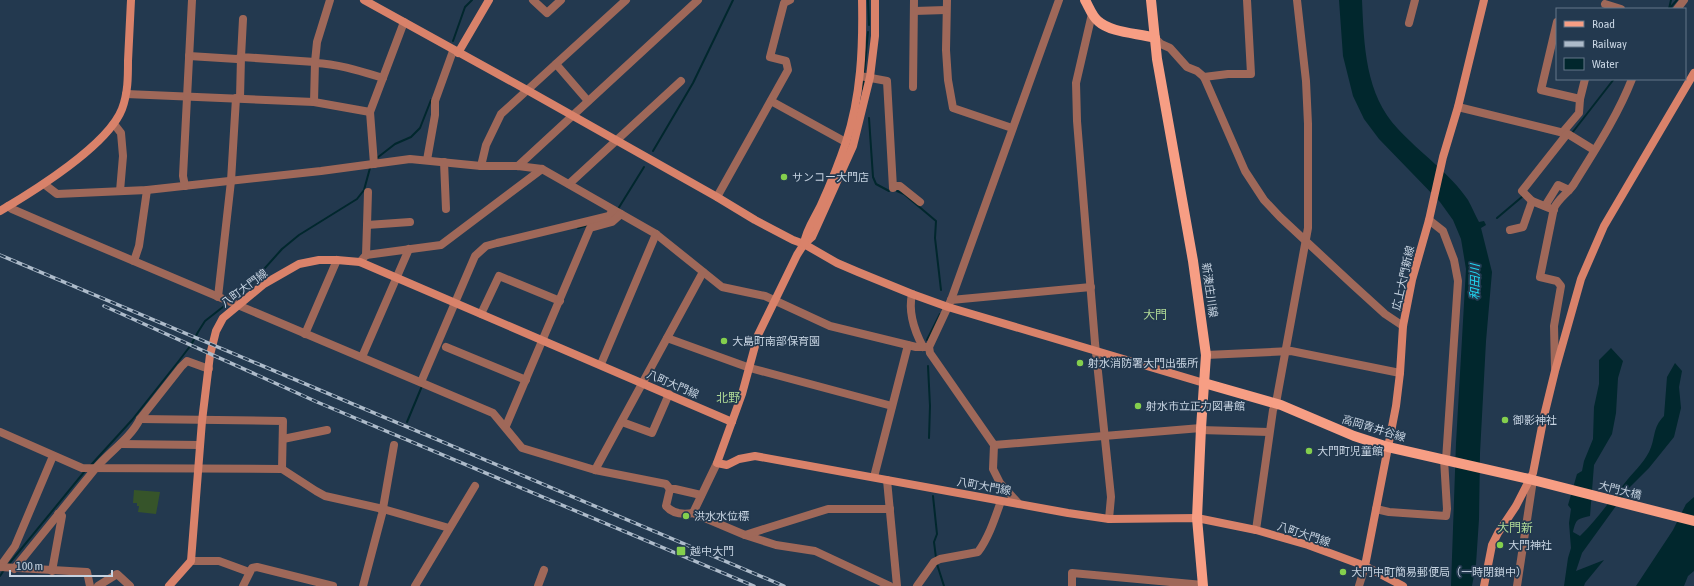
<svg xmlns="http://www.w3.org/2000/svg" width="1694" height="586" viewBox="0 0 1694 586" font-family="'Asap Condensed','Noto Sans JP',sans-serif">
<rect width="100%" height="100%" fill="#23394f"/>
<path fill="#36542a" d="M134,490L160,492L156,514L138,512L139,506H137V503H133Z"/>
<g fill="#01272d">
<path d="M1339,0H1362C1364,45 1365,94 1398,129C1419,152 1451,174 1468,200C1472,207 1475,215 1479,222L1484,221L1486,225L1481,228L1492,272L1486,341L1480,453L1479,519L1476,564L1472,586H1451L1456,443L1466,269L1461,239L1453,220L1440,202L1379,139L1364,119L1353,96L1343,56Z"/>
<path d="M1611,348L1623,361L1618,378L1616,413L1612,434L1594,465L1590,516C1577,519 1576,519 1573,532L1580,536C1597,520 1609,501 1624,484C1632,473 1643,464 1649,452C1656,438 1652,428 1664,416L1667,377L1675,363L1682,371L1679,387L1681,408L1674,437L1649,468L1629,488L1582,553L1576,571L1604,560L1585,583L1584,586H1564L1568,558L1571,548L1569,523L1571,509L1568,505L1577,474L1582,471L1584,461L1593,439L1594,407L1599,384V360Z"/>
<path d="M1694,497V571L1688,576L1684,586H1636L1673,530L1686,504Z"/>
</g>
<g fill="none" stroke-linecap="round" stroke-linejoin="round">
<g stroke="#01272d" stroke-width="2">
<path d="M868,0L869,25"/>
<path d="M1669,9L1677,0"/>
<path d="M1669,9L1671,0"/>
<path d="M453,41L465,7L472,0"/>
<path d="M864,73L868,32"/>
<path d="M862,89L864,80"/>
<path d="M869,118L873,177L876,184L889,191"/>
<path d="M1572,133L1614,79"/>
<path d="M653,151L693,83L733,0"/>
<path d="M377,158L395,144L411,137L420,128L431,100"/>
<path d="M897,191L904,194L936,221L935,238L941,290"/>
<path d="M618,209L644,167"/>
<path d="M1497,218L1523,196"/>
<path d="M578,228L589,225"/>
<path d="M232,300L247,288L282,249L299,235L357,199L364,190L370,168"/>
<path d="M927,340L940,314"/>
<path d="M928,366L930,406L929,438"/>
<path d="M407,422L422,386"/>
<path d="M91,465L132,420L178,362L191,345L198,332L205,321L228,303"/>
<path d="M933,496L937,534L934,542L936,558"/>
<path d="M937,564L944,586"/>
<path d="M8,565L85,471"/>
<path d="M0,576L4,570"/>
</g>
<g stroke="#9f6859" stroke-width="8">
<path d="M533,0L547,13L561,0"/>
<path d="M947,0L946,50L948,80L953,108L1012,128"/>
<path d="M1605,4L1621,9"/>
<path d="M1677,9L1684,0"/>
<path d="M914,11L946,10"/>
<path d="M1092,14L1076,83L1077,121L1095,343L1111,497L1109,519"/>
<path d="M243,19L241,57L315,62L317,42L330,0"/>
<path d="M1557,22L1541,90L1580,99"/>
<path d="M1409,23L1415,0"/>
<path d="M1155,38L1161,44L1170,48L1187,67L1197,71L1204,77L1245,171L1264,200L1280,217L1352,284L1385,314L1403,326"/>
<path d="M189,56L237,59L241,57L240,98"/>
<path d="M315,63C339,64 360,71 383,78"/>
<path d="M556,64L588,101"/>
<path d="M860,76L887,81L893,188"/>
<path d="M1204,77L1228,74H1251L1247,0"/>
<path d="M913,87L914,0"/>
<path d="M126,94L314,102L370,112"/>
<path d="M771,101L851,145"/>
<path d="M314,102L315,62"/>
<path d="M1458,107L1568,134L1594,150"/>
<path d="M114,124L121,133L123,156L120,191"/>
<path d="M1562,133L1579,113L1580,99L1585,79"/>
<path d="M427,160L435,115V101L453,51"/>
<path d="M444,162L446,209"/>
<path d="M374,164L370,112L404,22"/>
<path d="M481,166L486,145L501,114L626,0"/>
<path d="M518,166L698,0"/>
<path d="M44,184L57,194L147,190L321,171L410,159L481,166H518L542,169L656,234L722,287L765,296L830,326L916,347H929"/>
<path d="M569,184L681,81"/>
<path d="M185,186L183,176L192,0"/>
<path d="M893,186H900L920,202"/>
<path d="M717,197L788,70L786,61L770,57L784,3L790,0"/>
<path d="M1532,201L1522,191L1567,134"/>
<path d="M8,206L12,209L77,237L493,413L522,448L595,470L666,484L670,489H675L701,495"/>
<path d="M1545,206L1558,185L1569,190"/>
<path d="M1429,220L1443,231L1454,260L1458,281L1446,460"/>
<path d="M367,225L368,192"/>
<path d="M1510,230L1523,227L1532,201L1554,210"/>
<path d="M366,255L367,225L410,222"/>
<path d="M134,261L139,246L147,190"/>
<path d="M360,262L366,255L441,245L542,169"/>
<path d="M912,294C908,312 915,332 923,347"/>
<path d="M218,297L231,181L236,98"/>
<path d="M951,300L1091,287"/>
<path d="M481,314L499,276L560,301"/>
<path d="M305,334L337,260"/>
<path d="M667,338L750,368L892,406"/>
<path d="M446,347L526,380"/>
<path d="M1206,355L1291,351L1400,373"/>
<path d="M362,357L409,249"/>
<path d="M601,364L656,234"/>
<path d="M1555,368L1554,326L1561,286L1557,281L1540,277L1554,208C1559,198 1568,193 1574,184C1595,150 1617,117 1632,79"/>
<path d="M421,382L475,256L486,246L497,243L609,216L613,210"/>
<path d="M140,419L283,421L282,469"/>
<path d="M622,422L652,433L669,394"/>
<path d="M506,426L590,228L612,222L621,214"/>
<path d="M1200,430L1269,432"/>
<path d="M0,432L82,468L282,469L316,491L325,496L383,509L449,528"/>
<path d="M283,439L327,430"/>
<path d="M121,444L200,445"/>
<path d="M994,445L1201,428"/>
<path d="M595,470L703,272"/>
<path d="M874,477L908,345"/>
<path d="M887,480L897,586"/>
<path d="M670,489L666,506C673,514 682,515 693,513L745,535L776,545L815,551L890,586"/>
<path d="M1019,504L1000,483L993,469L994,445L930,353L929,347L951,300L1059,0"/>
<path d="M1376,509L1389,512L1446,516L1447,509L1444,459"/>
<path d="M693,513L717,463"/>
<path d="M1256,530L1273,410L1276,403L1308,228V124L1306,81L1297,0"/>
<path d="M745,535L828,509H890"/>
<path d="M191,561H219L249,572"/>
<path d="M0,567L15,546L53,456"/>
<path d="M0,567L87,572L90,586"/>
<path d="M14,569C41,536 68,502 95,469C109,452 130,439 140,419L181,367L187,361L209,369"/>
<path d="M52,571L62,516L58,514"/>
<path d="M98,586L117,574L130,586"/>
<path d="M243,586L252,568L257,567L333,586"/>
<path d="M363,586L382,514L394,445"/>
<path d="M415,586L475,486"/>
<path d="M538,586L544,570"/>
<path d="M917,586L934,562L940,559L978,552C989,537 995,518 1001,501"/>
<path d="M1072,586V573L1203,585"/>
<path d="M1359,586L1365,566"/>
<path d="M1517,586L1533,480"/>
</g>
<g stroke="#d9826a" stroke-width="8">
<path d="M364,0L527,90L717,197L755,220L793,240L804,244L837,263L858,272L912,294L948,307L1204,383"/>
<path d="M875,0V36L870,77L853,146L812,237L804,244L797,255L758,335L742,394L717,463L727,465L739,459L755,456L1068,513L1109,519L1197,518L1256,530L1308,545L1365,566L1403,586"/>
<path d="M458,53L489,0"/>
<path d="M0,211C34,191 108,145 122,109C128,93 128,77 128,61C129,40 130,20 131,0"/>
<path d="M804,244C806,229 815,218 821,205C830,185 839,163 846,142C861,96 863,48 862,0"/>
<path d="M1365,566L1396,406L1400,373L1403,326L1412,280L1429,220L1443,157L1458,107L1484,0"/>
<path d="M169,586L191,561L202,421L210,355L216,331L223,318L264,284L299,264L319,260H337L360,262L732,422"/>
<path d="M1484,586L1492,545L1498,533L1516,506L1533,473L1544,416L1555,371L1581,279L1604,226L1694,73"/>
</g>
<g stroke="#f79e84" stroke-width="10">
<path d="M1085,0C1089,7 1092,16 1098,21C1111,33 1138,33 1155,38"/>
<path d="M1151,0L1157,59L1193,261L1206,355L1201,428L1197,518L1203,586"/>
<path d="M1204,383L1281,405L1354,436L1388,447L1529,479L1694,521"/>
</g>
<defs>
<g id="rail">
<path d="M0,255L784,586"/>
<path d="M104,306L317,402L754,586"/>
</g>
</defs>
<use href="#rail" stroke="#adbbca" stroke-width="3.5"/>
<use href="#rail" stroke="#23394f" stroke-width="2" stroke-dasharray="6" stroke-linecap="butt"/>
</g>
<g fill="#84cf4d" stroke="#23394f" stroke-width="1.5">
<circle cx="784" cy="177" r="4"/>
<circle cx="724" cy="341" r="4"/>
<circle cx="1080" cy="363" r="4"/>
<circle cx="1138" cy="406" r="4"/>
<circle cx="1505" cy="420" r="4"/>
<circle cx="1309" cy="451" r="4"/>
<circle cx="686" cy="516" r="4"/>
<circle cx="1500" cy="545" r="4"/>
<rect x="676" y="546" width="10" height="10" rx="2"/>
<circle cx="1343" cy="572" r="4"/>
</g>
<g text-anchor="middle" stroke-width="3.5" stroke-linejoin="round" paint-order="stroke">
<g font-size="11" fill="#c6d3e1" stroke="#23394f" text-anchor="start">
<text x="792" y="181">サンコー大門店</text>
<text x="732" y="345">大島町南部保育園</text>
<text x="1088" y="367">射水消防署大門出張所</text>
<text x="1146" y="410">射水市立正力図書館</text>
<text x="1513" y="424">御影神社</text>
<text x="1317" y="455">大門町児童館</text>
<text x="694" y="520">洪水水位標</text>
<text x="1508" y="549">大門神社</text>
<text x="690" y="555">越中大門</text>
<text x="1351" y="576">大門中町簡易郵便局（一時閉鎖中）</text>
</g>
<g font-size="11" fill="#c6d3e1" stroke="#23394f">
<text transform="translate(1403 278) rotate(-77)" y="4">広上大門新線</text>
<text transform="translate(244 288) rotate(-37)" y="4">八町大門線</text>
<text transform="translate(1210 290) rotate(82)" y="4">新湊庄川線</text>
<text transform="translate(673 384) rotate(23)" y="4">八町大門線</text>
<text transform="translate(1374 428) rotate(17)" y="4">高岡青井谷線</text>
<text transform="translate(984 486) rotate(10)" y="4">八町大門線</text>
<text transform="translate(1620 490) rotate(14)" y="4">大門大橋</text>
<text transform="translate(1304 534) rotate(18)" y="4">八町大門線</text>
</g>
<g font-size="12" font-style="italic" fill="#20d8f4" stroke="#23394f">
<text transform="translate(1475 282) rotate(-89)" y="4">和田川</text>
</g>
<g font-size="12" fill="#afd996" stroke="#23394f">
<text x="1155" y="319">大門</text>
<text x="728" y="402">北野</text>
<text x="1515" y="532">大門新</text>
</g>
</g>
<rect x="1556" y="8" width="130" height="72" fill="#23394f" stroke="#647789"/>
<rect x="1564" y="21" width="20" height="6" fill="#f79e84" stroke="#647789"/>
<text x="1592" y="28" font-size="12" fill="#c6d3e1">Road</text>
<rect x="1564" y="41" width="20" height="6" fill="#adbbca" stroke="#647789"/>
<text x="1592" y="48" font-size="12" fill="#c6d3e1">Railway</text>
<rect x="1564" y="58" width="20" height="12" fill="#01272d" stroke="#647789"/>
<text x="1592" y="68" font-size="12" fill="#c6d3e1">Water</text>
<path d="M10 570v6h102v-6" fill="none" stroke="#c6d3e1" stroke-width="2"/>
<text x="16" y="570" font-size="12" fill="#c6d3e1" stroke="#23394f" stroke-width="3" paint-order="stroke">100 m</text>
</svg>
